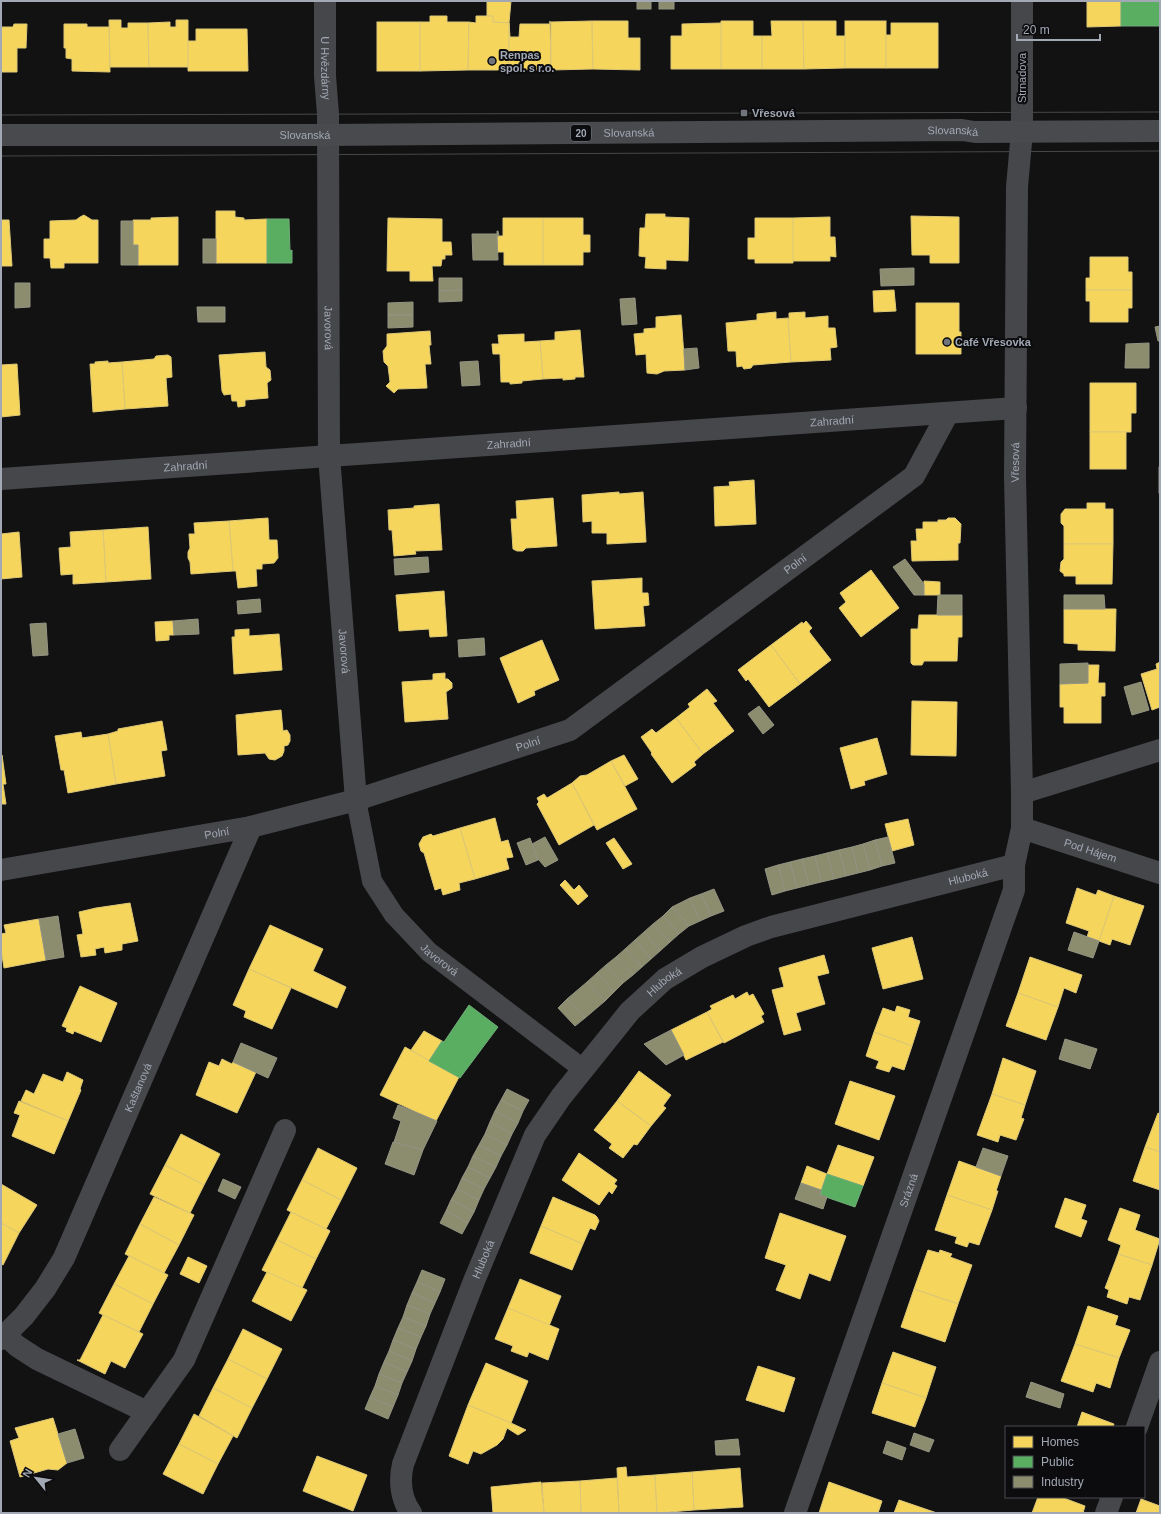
<svg xmlns="http://www.w3.org/2000/svg" width="1161" height="1514" viewBox="0 0 1161 1514" font-family="Helvetica,sans-serif">
<rect width="100%" height="100%" fill="#121212"/>
<g fill="#f6d55c" stroke="#ddc876">
<path d="M487,1H511L509,23L493,22V16H487Z"/>
<path d="M1087,1H1121V26L1087,27Z"/>
<path d="M430,16H447V22H469L468,70L420,71V22H430Z"/>
<path d="M476,16H493V22L509,23V70H468L469,22L476,23Z"/>
<path d="M109,20H121V28H128V23H148L149,67H110Z"/>
<path d="M176,20H188V67H149L148,23L170,22V27H176Z"/>
<path d="M550,21L551,70H509V23L510,37H519L520,24H550Z"/>
<path d="M592,21L593,69L551,70V22Z"/>
<path d="M592,21H628V38H640V70L593,69Z"/>
<path d="M721,21H753V36H762V69H721Z"/>
<path d="M771,21H803L804,69H762V36H772Z"/>
<path d="M803,21H836V36H845V68L804,69Z"/>
<rect x="845" y="21" width="41" height="47"/>
<rect x="377" y="22" width="43" height="49"/>
<path d="M721,23V69H671V36H682V24Z"/>
<path d="M891,23H938V68H886V35H891Z"/>
<path d="M14,24H27L26,48H17V72H1V27H13Z"/>
<path d="M64,24H87V27H109L110,72L72,71V59L66,58V48H64Z"/>
<path d="M196,29H247L248,71H188V41H196Z"/>
<path d="M216,211H235V217L244,218V220L267,219V263H216Z"/>
<path d="M646,214H665V217L689,218L688,261L666,260V269L645,268L646,257L639,256L640,228H645Z"/>
<path d="M84,215L92,220H98V263H64V268H51L50,258H44V239H50V221L76,220L80,217Z"/>
<path d="M911,216L959,217V263H930V255H912Z"/>
<path d="M178,217V265H138V245H133V220H151V218Z"/>
<path d="M830,217V237H835L836,257L830,256V261H792L793,218Z"/>
<path d="M388,218L442,219V242H451L452,255H445V259H442L441,266H432L433,281H410V271H387Z"/>
<path d="M503,218H543V265H504V252H497V236H503Z"/>
<path d="M543,218H583V235H590V252H583V265H543Z"/>
<path d="M755,218H793V263H755V259H748V238H755Z"/>
<path d="M1,220H9L12,266H1Z"/>
<path d="M1090,257H1128V272H1132V290H1086V278H1090Z"/>
<path d="M894,290L896,311L874,312L873,291Z"/>
<path d="M1086,290H1132V308H1128V322H1090V301H1086Z"/>
<path d="M916,303H959V332H961V354H916Z"/>
<path d="M776,312V319L788,318L791,362L753,365L751,368L744,369L742,366L737,367L736,351H728L726,323L757,320V314Z"/>
<path d="M805,312V318L828,316V328H835L837,347L830,348L831,360L791,362L788,319H789V313Z"/>
<path d="M681,315L685,370L664,371L657,374L647,373L646,354L636,355L634,334L644,333V329L656,328V317Z"/>
<path d="M580,330L584,377H575V379L563,380V378L543,379L540,341L555,340V332Z"/>
<path d="M430,331L431,345H429L431,364H425L427,388L398,389L394,393L386,386L390,382L388,366L384,362L383,351L387,346V334Z"/>
<path d="M524,334V342L540,341L543,379L522,381V383L510,384V382H501L500,354H493L492,344H499L498,335Z"/>
<path d="M265,352L266,367L270,370L271,380L267,383L268,398L245,400V406L238,407L237,401H232L231,394L224,395L222,391L219,355Z"/>
<path d="M168,355L171,357L172,377L166,378L168,406L125,409L122,362L154,359L156,356Z"/>
<path d="M108,361V363L122,362L125,409L93,412L90,364H95V362Z"/>
<path d="M17,364L20,415L1,417V365Z"/>
<path d="M1090,383H1136V413H1131V432H1090Z"/>
<rect x="1090" y="432" width="36" height="37"/>
<path d="M754,480L756,524L715,526L714,487L730,486L729,482Z"/>
<path d="M619,492V494L643,492L646,542L607,544V533H592V521L583,522L582,495Z"/>
<path d="M553,498L557,546L526,548L523,551H517L513,549L511,519H517L516,501Z"/>
<path d="M1087,503H1105V509H1113V544H1064V526L1061,523V514L1065,509H1087Z"/>
<path d="M439,504L442,550L415,551L416,554L394,556L392,530H389L388,510L414,508V506Z"/>
<path d="M268,518L269,540H277L278,558L274,563L262,564V569H256L257,586L238,588L236,571H233L229,521Z"/>
<path d="M948,518H955L961,524L960,543H958V560L912,561L911,541H917L916,529H923V522H938V520H946Z"/>
<path d="M229,521L233,571L191,574L190,562L188,558V552L190,548L189,534H195L194,523Z"/>
<path d="M148,527L151,579L106,582L103,530Z"/>
<path d="M103,530L106,582L73,584V574L61,575L59,548L71,547L70,532Z"/>
<path d="M19,532L22,577L1,579V534Z"/>
<path d="M1064,544H1113L1112,584H1076V576H1064V574L1060,571L1061,562L1064,559Z"/>
<path d="M871,570L899,608L861,637L839,608L846,602L840,593Z"/>
<path d="M642,578V593H648L649,605L643,606L645,626L595,629L592,581Z"/>
<path d="M924,581L940,582V595H924Z"/>
<path d="M444,591L447,636L430,637L429,629L399,631L396,595Z"/>
<path d="M1064,609H1116L1115,651L1078,650V644L1064,643Z"/>
<path d="M919,615H962V637H958L957,661H924L922,665H913L911,663V629H918Z"/>
<path d="M173,621L174,635H169V640L156,641L155,622Z"/>
<path d="M806,621L812,628L809,631L810,633L831,660L800,684L771,645L802,622L803,624Z"/>
<path d="M249,629V636L279,634L282,670L234,674L232,637H235V630Z"/>
<path d="M542,640L559,680L534,691L535,695L518,703L500,658Z"/>
<path d="M771,645L800,684L769,707L748,679L746,681L738,670Z"/>
<path d="M1160,662V707L1152,710L1141,674L1157,669L1156,664Z"/>
<path d="M1088,665H1099L1098,683H1105V696H1101V723H1064V707H1060V684L1088,683Z"/>
<path d="M445,673V679H448L452,683V688L446,692L448,719L405,722L402,682L433,680V674Z"/>
<path d="M707,689L717,701L713,703L734,731L703,754L676,718L690,707L688,704Z"/>
<path d="M912,701L957,702L956,756L911,755Z"/>
<path d="M281,710L283,731L287,730L290,735V741L288,745L284,746V751L282,756L275,760L269,759L265,753L238,755L236,715Z"/>
<path d="M676,718L703,754L694,762L696,765L672,783L651,754L652,753L641,737L652,729L656,733Z"/>
<path d="M162,721L167,750L161,751L165,776L116,784L108,734L118,731V729Z"/>
<path d="M81,732L82,738L108,734L116,784L68,793L64,770H61L55,736Z"/>
<path d="M877,738L887,774L864,781L865,785L851,789L840,748Z"/>
<path d="M2,755L6,784H3L6,804H1Z"/>
<path d="M624,755L638,779L625,786L611,761Z"/>
<path d="M611,761L637,809L597,830L572,783L580,776L587,775Z"/>
<path d="M572,783L594,825L559,845L537,804L539,802L537,798L544,794L547,798Z"/>
<path d="M495,818L501,842L508,840L513,857L506,858L509,869L475,879L460,828Z"/>
<path d="M908,819L914,845L892,851L885,824Z"/>
<path d="M460,828L475,879L459,883L460,890L443,895L441,888L435,890L424,853L421,851L419,844L423,837L431,834L433,836Z"/>
<path d="M614,838L632,864L623,869L606,843Z"/>
<path d="M565,880L574,890L579,885L588,896L578,905L560,885Z"/>
<path d="M1077,888L1096,895L1098,890L1114,896L1099,941L1087,937L1089,931L1066,923Z"/>
<path d="M1114,896L1144,906L1130,945L1112,939L1110,945L1099,941Z"/>
<path d="M130,903L138,941L122,944V950L105,953L104,947L95,949L96,955L81,957L77,935L83,934L79,912L96,908Z"/>
<path d="M39,919L46,960L4,968L1,949V934L6,933L4,925Z"/>
<path d="M270,925L323,949L313,971L346,987L337,1008L249,969Z"/>
<path d="M912,937L923,979L883,989L872,948Z"/>
<path d="M824,955L829,973L817,976L825,1004L796,1013L801,1030L784,1035L772,990L784,987L779,968Z"/>
<path d="M1030,957L1082,975L1076,993L1064,988L1058,1007L1018,993Z"/>
<path d="M249,969L291,988L272,1029L244,1017L246,1011L233,1005Z"/>
<path d="M80,986L117,1003L101,1042L74,1031L73,1034L66,1031L67,1028L62,1026Z"/>
<path d="M747,992L749,996L753,994L764,1014L761,1016L764,1022L724,1043L707,1012L712,1009L710,1006L733,995L735,999Z"/>
<path d="M1018,993L1058,1007L1046,1040L1006,1026Z"/>
<path d="M897,1006L910,1010L908,1017L920,1021L912,1046L874,1032L883,1008L895,1012Z"/>
<path d="M707,1012L723,1042L686,1060L671,1030Z"/>
<path d="M424,1031L442,1041L429,1061L411,1050Z"/>
<path d="M874,1032L912,1046L904,1070L892,1066L889,1072L876,1068L879,1061L866,1056Z"/>
<path d="M405,1047L459,1077L436,1121L380,1095Z"/>
<path d="M1003,1058L1036,1071L1025,1105L992,1094Z"/>
<path d="M222,1059L232,1064L233,1062L256,1072L237,1113L196,1095L209,1062L219,1066Z"/>
<path d="M639,1071L671,1095L663,1106L666,1108L651,1126L617,1101Z"/>
<path d="M67,1072L83,1080L80,1089L81,1090L68,1121L21,1101L26,1090L34,1094L43,1074L63,1082Z"/>
<path d="M850,1081L895,1096L879,1140L835,1124Z"/>
<path d="M992,1094L1025,1105L1021,1118L1024,1119L1016,1140L1000,1135L998,1142L977,1135Z"/>
<path d="M19,1101L68,1121L54,1154L12,1136L20,1115L14,1113Z"/>
<path d="M617,1101L651,1126L637,1145L634,1144L623,1158L609,1148L612,1144L594,1130Z"/>
<path d="M1158,1113L1160,1114V1152L1145,1147Z"/>
<path d="M181,1134L220,1154L204,1185L165,1165Z"/>
<path d="M838,1145L874,1157L863,1186L827,1174Z"/>
<path d="M1145,1147L1160,1152V1190L1133,1181Z"/>
<path d="M318,1148L357,1168L341,1200L302,1180Z"/>
<path d="M579,1153L617,1180L614,1184L617,1186L612,1194L609,1191L599,1205L562,1180Z"/>
<path d="M959,1161L1001,1176L996,1191H998L992,1210L947,1195Z"/>
<path d="M165,1165L204,1185L190,1213L150,1194Z"/>
<path d="M807,1166L827,1174L821,1190L801,1183Z"/>
<path d="M302,1180L341,1200L326,1229L330,1231L287,1210Z"/>
<path d="M1,1184L37,1205L19,1233L1,1223Z"/>
<path d="M947,1195L992,1210L979,1245L969,1242L967,1247L955,1243L957,1237L935,1230Z"/>
<path d="M154,1197L194,1215L179,1245L140,1224Z"/>
<path d="M553,1197L595,1215L597,1217L599,1221L595,1230L590,1228L583,1244L541,1226Z"/>
<path d="M1065,1198L1086,1205L1081,1219L1087,1221L1081,1237L1055,1227Z"/>
<path d="M1120,1208L1140,1215L1135,1230L1160,1239L1152,1265L1118,1254L1121,1245L1108,1240Z"/>
<path d="M291,1212L330,1231L316,1259L277,1240Z"/>
<path d="M780,1213L846,1236L830,1281L809,1273L800,1299L776,1290L786,1265L765,1258Z"/>
<path d="M1,1223L19,1233L3,1265L1,1264Z"/>
<path d="M140,1224L179,1245L164,1273L125,1254Z"/>
<path d="M541,1226L583,1244L572,1270L530,1253Z"/>
<path d="M277,1240L316,1259L302,1288L262,1270Z"/>
<path d="M928,1250L939,1253L940,1250L952,1254L950,1257L972,1265L958,1304L914,1289Z"/>
<path d="M1118,1254L1152,1265L1140,1300L1129,1297L1127,1304L1107,1297L1109,1290L1105,1288Z"/>
<path d="M129,1256L168,1275L153,1304L114,1284Z"/>
<path d="M188,1257L207,1266L199,1283L180,1274Z"/>
<path d="M267,1272L307,1290L291,1321L252,1301Z"/>
<path d="M520,1279L561,1296L549,1326L508,1308Z"/>
<path d="M114,1284L153,1304L139,1332L99,1313Z"/>
<path d="M914,1289L958,1304L945,1342L901,1327Z"/>
<path d="M1088,1306L1118,1316L1115,1325L1130,1330L1119,1358L1075,1344Z"/>
<path d="M508,1308L559,1329L548,1360L529,1352L527,1357L511,1351L513,1346L495,1339Z"/>
<path d="M103,1315L143,1334L125,1368L111,1361L105,1374L77,1360H80Z"/>
<path d="M243,1329L282,1349L267,1379L228,1359Z"/>
<path d="M1075,1344L1119,1358L1110,1388L1096,1383L1093,1392L1061,1381Z"/>
<path d="M893,1352L936,1367L926,1398L882,1383Z"/>
<path d="M228,1359L267,1379L252,1408L213,1388Z"/>
<path d="M486,1363L528,1381L511,1423L468,1405Z"/>
<path d="M758,1366L795,1378L784,1412L746,1400Z"/>
<path d="M882,1383L926,1398L915,1427L872,1413Z"/>
<path d="M213,1388L252,1408L237,1438L199,1416Z"/>
<path d="M468,1405L511,1423L526,1430L518,1435L507,1428L503,1439L497,1445L481,1454L473,1451L468,1464L449,1456Z"/>
<path d="M1082,1412L1114,1424L1113,1427H1077Z"/>
<path d="M194,1414L233,1436L218,1464L179,1444Z"/>
<path d="M53,1418L67,1463L58,1470L48,1469L20,1477L10,1441L19,1438L15,1428Z"/>
<path d="M179,1444L218,1464L203,1494L163,1474Z"/>
<path d="M317,1456L367,1475L353,1511L303,1491Z"/>
<path d="M626,1467L627,1477L655,1475L657,1513H619L617,1468Z"/>
<path d="M740,1468L743,1507L694,1510L692,1472Z"/>
<path d="M692,1472L694,1510L657,1513L655,1475Z"/>
<path d="M617,1478L619,1513H581L580,1481Z"/>
<path d="M580,1481L581,1513H544L542,1483Z"/>
<path d="M541,1482L544,1513H493L491,1487Z"/>
<path d="M829,1482L882,1501L878,1513H819Z"/>
<path d="M1038,1497H1061L1085,1506L1083,1513H1032Z"/>
<path d="M1141,1499L1160,1506V1513H1136Z"/>
<path d="M899,1500L937,1513H894Z"/>
</g>
<g fill="#5aae61" stroke="#70ac7a">
<rect x="1121" y="1" width="39" height="25"/>
<path d="M267,219H289L290,251L292,250V263H267Z"/>
<path d="M469,1005L498,1027L460,1078L429,1061L442,1041L444,1042Z"/>
<path d="M827,1174L863,1186L855,1207L820,1195Z"/>
</g>
<g fill="#8c8c6e" stroke="#939483">
<rect x="637" y="1" width="14" height="8"/>
<rect x="659" y="1" width="15" height="8"/>
<path d="M121,221H133V245H138V265H121Z"/>
<path d="M497,231H498L499,236H497L498,260H473L472,234H497Z"/>
<rect x="203" y="239" width="13" height="24"/>
<path d="M914,268V285L881,286L880,269Z"/>
<path d="M439,278H462V290L439,291Z"/>
<path d="M15,283H30V307L15,308Z"/>
<path d="M462,290V301L439,302V291Z"/>
<path d="M635,298L637,324L622,325L620,299Z"/>
<path d="M413,302V315H388V303Z"/>
<path d="M197,307H225V322H198Z"/>
<path d="M388,315H413V327L388,328Z"/>
<path d="M1160,326V341H1158L1155,327Z"/>
<path d="M1149,343V368H1125L1126,344Z"/>
<path d="M697,348L699,368L685,370L684,349Z"/>
<path d="M478,361L480,385L462,386L460,362Z"/>
<rect x="1159" y="467" width="1" height="26"/>
<path d="M428,557L429,572L395,575L394,559Z"/>
<path d="M905,559L924,584V595H914L893,567Z"/>
<path d="M938,595H962V615H937Z"/>
<path d="M1064,595H1104L1105,609H1064Z"/>
<path d="M260,599L261,612L238,614L237,601Z"/>
<path d="M198,619L199,634L174,635L173,621Z"/>
<path d="M46,623L48,655L33,656L30,624Z"/>
<path d="M484,638L485,655L459,657L458,640Z"/>
<path d="M1088,663V683L1060,684V664Z"/>
<path d="M1141,682L1149,710L1132,715L1124,687Z"/>
<path d="M759,706L774,725L763,734L748,714Z"/>
<path d="M545,837L558,860L545,867L538,859L532,844Z"/>
<path d="M888,837L895,863L882,866L875,840Z"/>
<path d="M530,838L538,860L526,865L517,843Z"/>
<path d="M875,840L882,866L870,870L863,844Z"/>
<path d="M863,844L870,870L858,873L852,847Z"/>
<path d="M852,847L858,873L846,876L839,850Z"/>
<path d="M839,850L846,876L834,879L827,853Z"/>
<path d="M827,853L834,879L821,882L815,856Z"/>
<path d="M815,856L821,882L809,885L802,859Z"/>
<path d="M802,859L809,885L797,888L790,862Z"/>
<path d="M790,862L797,888L785,891L778,865Z"/>
<path d="M778,865L785,891L772,895L765,869Z"/>
<path d="M714,889L724,911L711,916L701,894Z"/>
<path d="M701,894L711,916L700,921L690,898Z"/>
<path d="M690,898L700,921L689,926L672,907Z"/>
<path d="M672,907L689,926L679,934L663,916Z"/>
<path d="M58,916L64,957L46,960L39,919Z"/>
<path d="M663,916L679,934L670,942L653,924Z"/>
<path d="M653,924L670,942L660,951L644,932Z"/>
<path d="M644,932L660,951L651,959L635,940Z"/>
<path d="M1074,932L1099,941L1093,958L1068,950Z"/>
<path d="M635,940L651,959L642,967L625,949Z"/>
<path d="M625,949L642,967L633,975L616,957Z"/>
<path d="M616,957L633,975L623,983L606,965Z"/>
<path d="M606,965L623,983L614,992L597,973Z"/>
<path d="M597,973L614,992L605,1001L587,982Z"/>
<path d="M587,982L605,1001L585,1018L567,999Z"/>
<path d="M567,999L585,1018L575,1026L558,1008Z"/>
<path d="M671,1030L684,1055L666,1065L644,1044Z"/>
<path d="M1065,1039L1097,1049L1090,1069L1059,1059Z"/>
<path d="M241,1043L277,1058L268,1078L233,1062Z"/>
<path d="M507,1089L529,1100L523,1111L501,1100Z"/>
<path d="M501,1100L523,1111L518,1123L495,1111Z"/>
<path d="M398,1105L437,1121L423,1150L394,1142L401,1121L393,1118Z"/>
<path d="M495,1111L518,1123L512,1134L490,1122Z"/>
<path d="M490,1122L512,1134L507,1145L485,1134Z"/>
<path d="M485,1134L507,1145L501,1156L479,1145Z"/>
<path d="M393,1142L423,1150L414,1175L385,1164Z"/>
<path d="M479,1145L501,1156L496,1167L473,1156Z"/>
<path d="M983,1148L1008,1156L1001,1176L976,1167Z"/>
<path d="M473,1156L496,1167L490,1178L468,1167Z"/>
<path d="M468,1167L490,1178L484,1189L462,1178Z"/>
<path d="M462,1178L484,1189L479,1200L457,1189Z"/>
<path d="M223,1179L241,1187L235,1199L218,1191Z"/>
<path d="M801,1183L821,1190L820,1195L827,1197L823,1209L795,1199Z"/>
<path d="M457,1189L479,1200L474,1212L451,1200Z"/>
<path d="M451,1200L474,1212L468,1223L446,1211Z"/>
<path d="M446,1211L468,1223L462,1234L440,1223Z"/>
<path d="M422,1270L445,1279L440,1292L417,1282Z"/>
<path d="M417,1282L440,1292L435,1303L412,1293Z"/>
<path d="M412,1293L435,1303L430,1314L407,1305Z"/>
<path d="M407,1305L430,1314L426,1326L403,1317Z"/>
<path d="M403,1317L426,1326L421,1337L398,1328Z"/>
<path d="M398,1328L421,1337L416,1349L393,1340Z"/>
<path d="M393,1340L416,1349L412,1361L389,1351Z"/>
<path d="M389,1351L412,1361L407,1372L384,1362Z"/>
<path d="M384,1362L407,1372L402,1383L379,1374Z"/>
<path d="M379,1374L402,1383L398,1395L375,1386Z"/>
<path d="M1031,1382L1064,1394L1060,1408L1026,1397Z"/>
<path d="M375,1386L398,1395L393,1407L370,1397Z"/>
<path d="M370,1397L393,1407L388,1419L365,1409Z"/>
<path d="M75,1429L84,1458L67,1463L58,1434Z"/>
<path d="M914,1433L934,1440L929,1452L910,1445Z"/>
<path d="M738,1439L740,1455H716L715,1441Z"/>
<path d="M887,1441L906,1448L902,1460L883,1453Z"/>
</g>
<g fill="none" stroke-linecap="round" stroke-linejoin="round">
<path stroke="#46474b" stroke-width="20" id="s1" d="M356,800L372,881L394,915L429,952L583,1069"/>
<g stroke="#46474b" stroke-width="22">
<path id="s2" d="M325,1V76L328,114L329,456L356,800"/>
<path id="s3" d="M1,479L1016,408"/>
<path d="M1022,793L1160,750"/>
<path id="s4" d="M1022,828L1160,873"/>
<path id="s5" d="M1,870L251,827L356,800L570,730L914,476L948,413"/>
<path d="M5,1335L17,1346L37,1359L147,1412"/>
<path id="s6" d="M1,1339L24,1316L45,1289L64,1258L251,827"/>
<path d="M1137,1427L1160,1362"/>
<path d="M120,1450L184,1360L285,1130"/>
<path id="s7" d="M411,1513C401,1499 399,1481 403,1464L474,1281L535,1135L561,1097L630,1011L665,979L702,957L746,936L771,927L1014,865L1022,828V793L1015,477L1017,187L1022,131V1"/>
<path id="s8" d="M795,1513L1014,890V865"/>
<path d="M1106,1513L1112,1497"/>
</g>
<path stroke="#484a4d" stroke-width="22" id="s9" d="M1,135H327L962,130L975,132L1160,131"/>
<g stroke="#46484b" stroke-width="1">
<path d="M1,115L1160,112"/>
<path d="M1,156L1160,151"/>
</g>
</g>
<g fill="#70747b" stroke="#0c0c0e" stroke-width="1.5">
<circle cx="492" cy="61" r="4"/>
<rect x="740" y="109" width="8" height="8" rx="2"/>
<circle cx="947" cy="342" r="4"/>
</g>
<g text-anchor="middle" stroke-width="4" stroke-linejoin="round" paint-order="stroke">
<rect fill="#0c0c0e" stroke="#757982" stroke-width="1" x="571" y="125" width="20" height="16" rx="3"/>
<g font-size="10" font-weight="bold" fill="#a2a8b4">
<text x="581" y="137">20</text>
</g>
<g font-size="11" font-weight="bold" fill="#a2a8b4" stroke="#0c0c0e" text-anchor="start">
<text x="500" y="59">Renpas<tspan x="500" dy="13">spol. s r.o.</tspan></text>
<text x="752" y="117">Vřesová</text>
<text x="955" y="346">Café Vřesovka</text>
</g>
<g font-size="11" fill="#a2a8b4" stroke="#0c0c0e">
<text dy="4" stroke="none"><textPath href="#s2" startOffset="67">U Hvězdárny</textPath></text>
<text transform="translate(1022 78) rotate(-90)" y="4">Strnadova</text>
<text dy="4" stroke="none"><textPath href="#s9" startOffset="952">Slovanská</textPath></text>
<text dy="4" stroke="none"><textPath href="#s9" startOffset="628">Slovanská</textPath></text>
<text dy="4" stroke="none"><textPath href="#s9" startOffset="304">Slovanská</textPath></text>
<text dy="4" stroke="none"><textPath href="#s2" startOffset="327">Javorová</textPath></text>
<text dy="4" stroke="none"><textPath href="#s3" startOffset="833">Zahradní</textPath></text>
<text dy="4" stroke="none"><textPath href="#s3" startOffset="509">Zahradní</textPath></text>
<text dy="4" stroke="none"><textPath href="#s7" startOffset="1382">Vřesová</textPath></text>
<text dy="4" stroke="none"><textPath href="#s3" startOffset="185">Zahradní</textPath></text>
<text dy="4" stroke="none"><textPath href="#s5" startOffset="867">Polní</textPath></text>
<text dy="4" stroke="none"><textPath href="#s2" startOffset="651">Javorová</textPath></text>
<text dy="4" stroke="none"><textPath href="#s5" startOffset="543">Polní</textPath></text>
<text dy="4" stroke="none"><textPath href="#s5" startOffset="219">Polní</textPath></text>
<text dy="4" stroke="none"><textPath href="#s4" startOffset="72">Pod Hájem</textPath></text>
<text dy="4" stroke="none"><textPath href="#s7" startOffset="931">Hluboká</textPath></text>
<text dy="4" stroke="none"><textPath href="#s1" startOffset="187">Javorová</textPath></text>
<text dy="4" stroke="none"><textPath href="#s7" startOffset="607">Hluboká</textPath></text>
<text dy="4" stroke="none"><textPath href="#s6" startOffset="289">Kaštanová</textPath></text>
<text dy="4" stroke="none"><textPath href="#s8" startOffset="342">Srázná</textPath></text>
<text dy="4" stroke="none"><textPath href="#s7" startOffset="271">Hluboká</textPath></text>
</g>
</g>
<rect width="1161" height="1514" fill="none" stroke="#a2a8b4" stroke-width="4"/>
<rect x="1005" y="1426" width="140" height="72" fill="#0c0c0e" stroke="#484a50"/>
<rect x="1013" y="1436" width="20" height="12" fill="#f6d55c" stroke="#484a50"/>
<text x="1041" y="1446" font-size="12" fill="#a2a8b4">Homes</text>
<rect x="1013" y="1456" width="20" height="12" fill="#5aae61" stroke="#484a50"/>
<text x="1041" y="1466" font-size="12" fill="#a2a8b4">Public</text>
<rect x="1013" y="1476" width="20" height="12" fill="#8c8c6e" stroke="#484a50"/>
<text x="1041" y="1486" font-size="12" fill="#a2a8b4">Industry</text>
<g transform="translate(36 1478) rotate(300)" stroke="#0c0c0e" stroke-width="3" paint-order="stroke">
<path d="M0-3L7 15L0 10L-7 15Z" fill="#a2a8b4"/>
<text y="-6" font-size="11" font-weight="bold" text-anchor="middle" fill="#a2a8b4">N</text>
</g>
<path d="M1017 34v6h83v-6" fill="none" stroke="#a2a8b4" stroke-width="2"/>
<text x="1023" y="34" font-size="12" fill="#a2a8b4" stroke="#0c0c0e" stroke-width="3" paint-order="stroke">20 m</text>
</svg>
